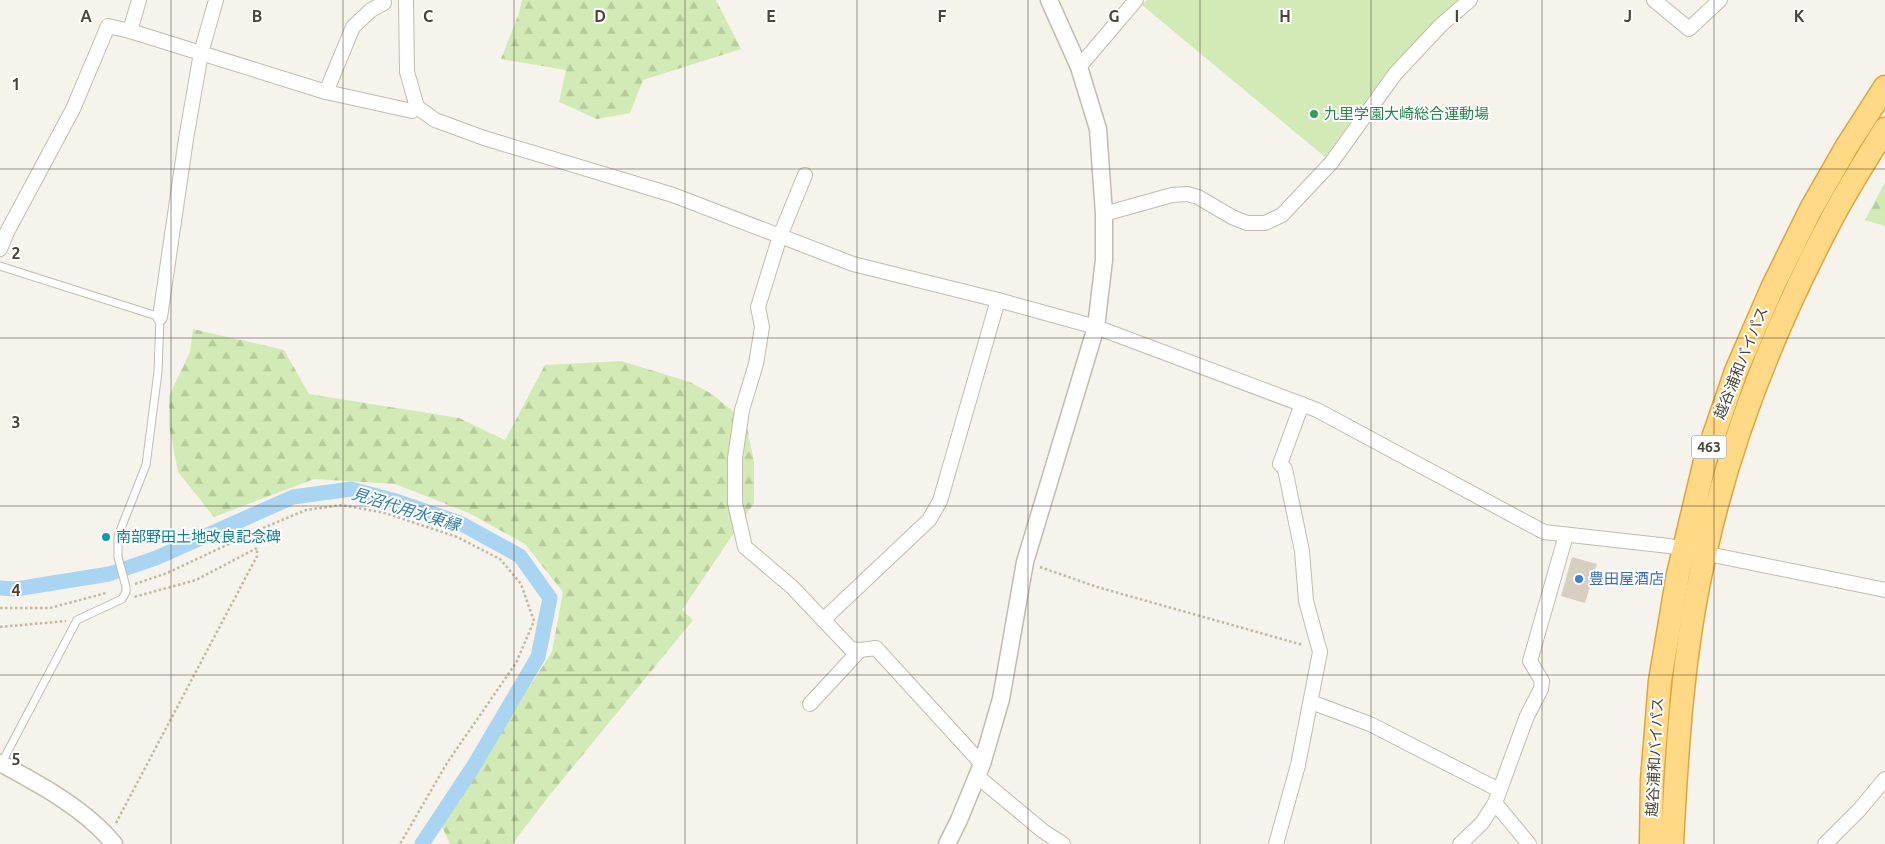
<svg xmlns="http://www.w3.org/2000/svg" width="1885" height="844" viewBox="0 0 1885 844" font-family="Ubuntu,'Noto Sans JP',sans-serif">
<defs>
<pattern id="forest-firs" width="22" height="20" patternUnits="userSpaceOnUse" patternTransform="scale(1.25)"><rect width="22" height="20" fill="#d2eab5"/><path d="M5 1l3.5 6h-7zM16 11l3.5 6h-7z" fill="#b6ca9c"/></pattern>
</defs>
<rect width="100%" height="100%" fill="#f6f3ec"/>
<g fill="url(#forest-firs)">
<path d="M522,0H716L741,49L643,80L630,113L597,119L559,102L566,70L501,59L519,13Z"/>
<path d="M1885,182V226L1865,220Z"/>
<path d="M193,329L284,350L309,394L459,418L505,440L545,365L621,361L690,382L712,394L746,422L754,462V503L682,610L693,620L549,796L512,844H450L441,824L552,652L563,592L525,544L469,513L395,484L314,479L214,517L178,472L169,425V396L190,352Z"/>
</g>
<path fill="#d2eab5" d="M1147,0H1461L1387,71L1325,157L1142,5Z"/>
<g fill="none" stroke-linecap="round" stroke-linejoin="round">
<path stroke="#a9d4f2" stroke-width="15" d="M0,588L16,589L109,574L156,558L293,497L351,489L396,501L460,523L520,556L550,598L538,657L473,767L422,844"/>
</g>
<path fill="#d8cfc1" d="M1572,557L1597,564L1585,603L1561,596Z"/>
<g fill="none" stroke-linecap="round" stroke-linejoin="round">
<defs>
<path id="service" d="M0,266L160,317L158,372L146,465L118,536V557L126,587V592L122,599L77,620L1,764"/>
<g id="minor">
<path d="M406,0L407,72L417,107L435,120L484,138L673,195L853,264L998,300L1096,327L1317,410L1544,532L1669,546L1885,590"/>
<path d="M1654,0L1689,29L1720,0"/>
<path d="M130,31L139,0"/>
<path d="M1079,67L1136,0"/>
<path d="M326,92L353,27L371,10L384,3"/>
<path d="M805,175L780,236L758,307L762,327L756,364L742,410L735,458V503L745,547L792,587L851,649L860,650"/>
<path d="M1104,214L1172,195L1187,194L1198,197L1232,217L1247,223H1265L1282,215L1331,163L1395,74L1441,25L1470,0"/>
<path d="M0,249L7,232L73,109L108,26L130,31L326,92L412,111L417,107"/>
<path d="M160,317L186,139L201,53L216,0"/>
<path d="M823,620L929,520L940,501L998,300"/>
<path d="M1311,702L1370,724L1499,790"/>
<path d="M810,704L860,650L876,648L982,764"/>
<path d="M978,777L1043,831L1063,844"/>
<path d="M1495,803L1529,844"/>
<path d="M1276,844L1298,765L1320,652L1306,601L1302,551L1285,469L1280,464L1302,404"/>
<path d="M1460,844L1482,823L1495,803L1527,716L1541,689L1542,681L1530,661L1566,535"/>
<path d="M1825,844L1860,809L1885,779"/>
</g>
<g id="tertiary">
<path d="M0,763C39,784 86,809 114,844"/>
<path d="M947,844L959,820L982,764L1001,699L1025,562L1096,327L1104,260V214L1098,129L1079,67L1049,0"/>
</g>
<g id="trunk">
<path d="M1651,844L1652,780L1660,681L1678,574L1705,461L1736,371L1773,286L1811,209L1847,146L1885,87"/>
<path d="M1672,844C1677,747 1683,649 1705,554C1730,439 1775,327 1829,224C1846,191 1866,160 1885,129"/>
</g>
</defs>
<use href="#service" stroke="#c2bbae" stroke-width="9"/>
<use href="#minor" stroke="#c2bbae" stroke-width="16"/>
<use href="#tertiary" stroke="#c2bbae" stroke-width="19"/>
<use href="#trunk" stroke="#e0a43c" stroke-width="25"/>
<g stroke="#c4b79f" stroke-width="2.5" stroke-dasharray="2.5 2.5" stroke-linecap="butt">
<path d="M1040,567L1097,587L1303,645"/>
<path d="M135,584L167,573L263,528L306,510L342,505L385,513L457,537L500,559L521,584L534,621L516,663L447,763L400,844"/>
<path d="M0,608H50L106,593"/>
<path d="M0,627L66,621"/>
<path d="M116,823L257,556V548L196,580L134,597"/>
</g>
<use href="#service" stroke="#fff" stroke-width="7"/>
<use href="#minor" stroke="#fff" stroke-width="14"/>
<use href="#tertiary" stroke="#fff" stroke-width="16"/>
<use href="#trunk" stroke="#ffd985" stroke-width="22"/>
</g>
<path fill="none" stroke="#4b4439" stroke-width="1" stroke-opacity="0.55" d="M171,0V844M343,0V844M514,0V844M685,0V844M857,0V844M1028,0V844M1200,0V844M1371,0V844M1542,0V844M1714,0V844M0,169H1885M0,338H1885M0,506H1885M0,675H1885"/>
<circle fill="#2e9e5b" stroke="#fff" stroke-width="2" cx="1314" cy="114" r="5"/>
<circle fill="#0f9aa8" stroke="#fff" stroke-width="2" cx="106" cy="537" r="5"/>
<circle fill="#3f7fe0" stroke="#fff" stroke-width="2" cx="1579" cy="579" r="5"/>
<g text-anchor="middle" stroke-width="4" stroke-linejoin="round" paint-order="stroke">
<rect fill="#fff" stroke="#817c74" stroke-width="1" x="1691.5" y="435.5" width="35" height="23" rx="4"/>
<g font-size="14" font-weight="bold" fill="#4b4439">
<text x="1709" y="452">463</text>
</g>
<g font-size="15" fill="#27864d" stroke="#fff" text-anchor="start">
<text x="1324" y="119">九里学園大崎総合運動場</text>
</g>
<g font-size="15" fill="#4b4439" stroke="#fff">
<text transform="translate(1741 363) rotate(-68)" y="5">越谷浦和バイパス</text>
<text transform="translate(1655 757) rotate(-87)" y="5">越谷浦和バイパス</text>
</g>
<g font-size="15" fill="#0d838f" stroke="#fff" text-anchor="start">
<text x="116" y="542">南部野田土地改良記念碑</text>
</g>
<g font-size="15" fill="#366cbe" stroke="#fff" text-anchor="start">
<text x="1589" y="584">豊田屋酒店</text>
</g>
<g font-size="16" font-style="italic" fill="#2e7ab2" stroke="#fff">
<text transform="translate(406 509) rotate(17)" y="6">見沼代用水東縁</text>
</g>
</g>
<g font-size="16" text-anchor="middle" font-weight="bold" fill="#4b4439" stroke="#fff" stroke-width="4" stroke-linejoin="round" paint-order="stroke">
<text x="86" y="22">A</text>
<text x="257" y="22">B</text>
<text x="428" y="22">C</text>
<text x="600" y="22">D</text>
<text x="771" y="22">E</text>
<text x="942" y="22">F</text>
<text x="1114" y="22">G</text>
<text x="1285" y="22">H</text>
<text x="1457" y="22">I</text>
<text x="1628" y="22">J</text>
<text x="1799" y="22">K</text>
<text x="16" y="90">1</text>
<text x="16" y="259">2</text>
<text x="16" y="428">3</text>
<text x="16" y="596">4</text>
<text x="16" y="765">5</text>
</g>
</svg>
